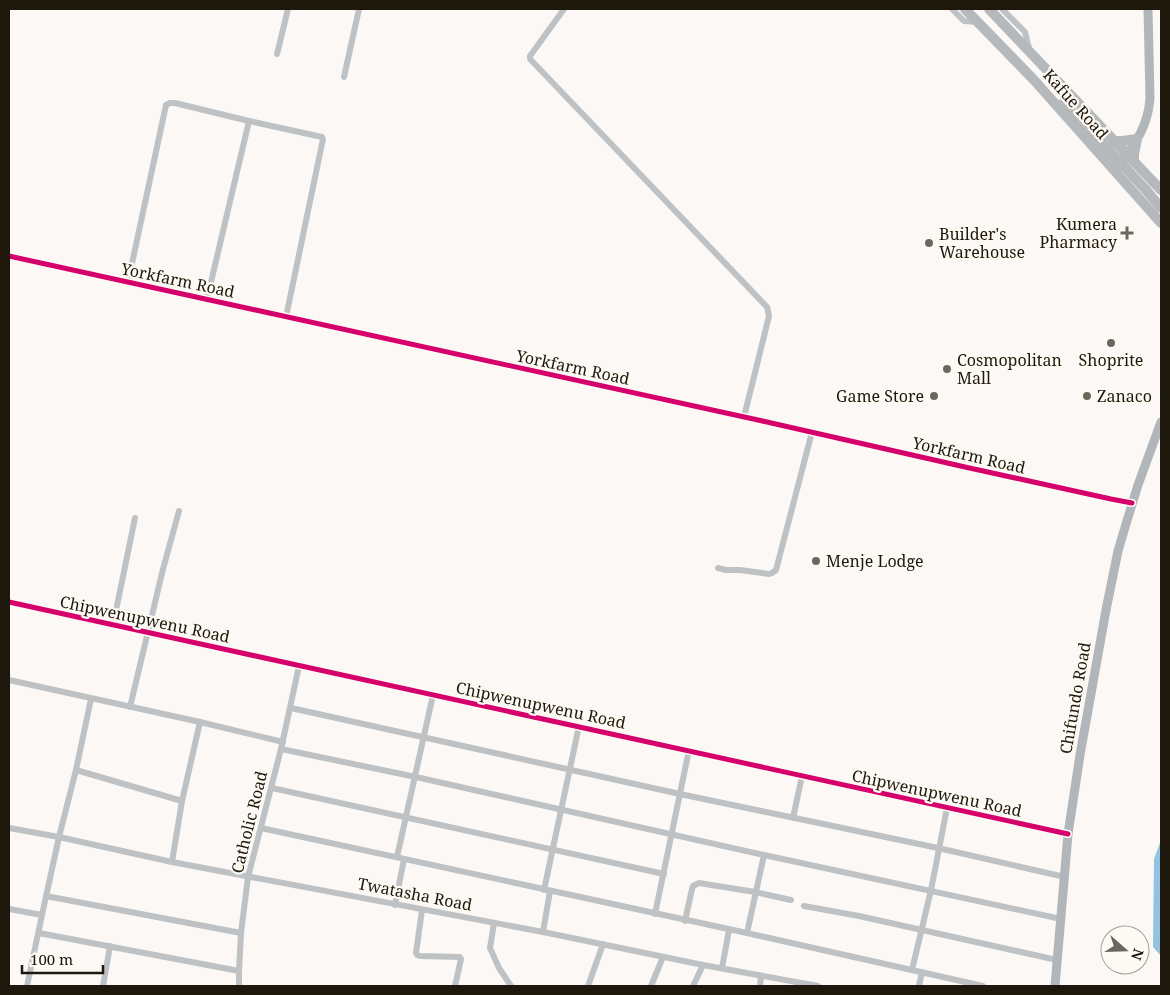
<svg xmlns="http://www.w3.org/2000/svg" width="1170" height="995" viewBox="0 0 1170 995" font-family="'Noto Serif',serif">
<rect width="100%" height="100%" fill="#fbf8f5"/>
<path fill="#93c2e2" d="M1161,840V956L1153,947L1154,859Z"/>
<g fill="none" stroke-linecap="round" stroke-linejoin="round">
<g stroke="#bec2c4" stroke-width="6">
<path d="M564,9L530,56V59L767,307L769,316L744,417"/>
<path d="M952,9L964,21L978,22"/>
<path d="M1002,9L1025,32L1029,48"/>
<path d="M277,54L288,9"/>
<path d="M344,77L359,9"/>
<path d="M9,256L758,420L965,467L1111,499L1132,503"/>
<path d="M128,282L166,105L170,103H175L249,121L322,137L323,139L286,317"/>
<path d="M207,299L249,121"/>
<path d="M718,568L726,570H740L769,574L772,573L776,570L812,432"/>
<path d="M9,602L1068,834"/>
<path d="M113,625L135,518"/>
<path d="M9,680L200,722L283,742"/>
<path d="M130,707L163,569L179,511"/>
<path d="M291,708L680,794L938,848L1065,877"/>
<path d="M281,749L416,777L764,855L1061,919"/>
<path d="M76,770L182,801"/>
<path d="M272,788L664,874"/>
<path d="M793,818L802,776"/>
<path d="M9,828L59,837L172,862L543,932L703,965L818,986"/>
<path d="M261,828L747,933L983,986"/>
<path d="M397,857L433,695"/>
<path d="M172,862L182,801L200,722"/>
<path d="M544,890L579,726"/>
<path d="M46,896L241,933"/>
<path d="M395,905L404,859"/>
<path d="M804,906L859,916L1057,960"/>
<path d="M9,909L42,915"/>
<path d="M422,910L416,953L417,955L420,956L460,957L461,959L455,986"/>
<path d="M655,914L689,750"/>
<path d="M685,921L692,889L693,886L699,883L755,892L791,900"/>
<path d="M494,923L490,948L499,968L511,986"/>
<path d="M543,932L550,891"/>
<path d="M39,933L239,971"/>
<path d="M747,933L764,855"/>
<path d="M722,968L729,930"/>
<path d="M912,970L931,890L947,808"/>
<path d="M27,986L42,915L59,837L76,770L91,699"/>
<path d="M103,986L110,946"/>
<path d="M239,986V971L241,933L248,877L281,749L299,666"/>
<path d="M588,986L603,944"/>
<path d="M651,986L663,957"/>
<path d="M693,986L703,965"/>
<path d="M760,986L761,976"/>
<path d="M919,986L922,972"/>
</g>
<g stroke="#b1b6ba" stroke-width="9">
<path d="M1117,168C1134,145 1148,128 1150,98L1148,9"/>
<path d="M1055,986L1068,834L1080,755L1106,610L1118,551L1126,524L1138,485L1161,422"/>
</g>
<g stroke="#b5b9bc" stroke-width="10">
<path d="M965,9L1034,80L1161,223"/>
<path d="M989,9L1161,190"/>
<path d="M1063,103L1098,138"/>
<path d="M1115,141H1122L1137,139L1134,154V161"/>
<path d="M1146,190L1161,208"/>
</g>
<path stroke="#b5b9bc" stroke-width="10" d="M1098,138L1146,190"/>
<defs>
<g id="cycleway">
<path d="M9,256L758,420L965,467L1111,499L1132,503"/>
<path d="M9,602L1068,834"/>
</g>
</defs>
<use href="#cycleway" stroke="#fdf9f3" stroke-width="8"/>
<use href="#cycleway" stroke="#d6006c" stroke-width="5"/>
</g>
<g fill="#6b665e" stroke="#fdf9f3" stroke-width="2">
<path d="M1124.5 225.5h5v5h5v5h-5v5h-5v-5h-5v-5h5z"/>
<circle cx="929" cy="243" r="5"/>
<circle cx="1111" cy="343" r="5"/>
<circle cx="947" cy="369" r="5"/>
<circle cx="934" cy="396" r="5"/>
<circle cx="1087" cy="396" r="5"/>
<circle cx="816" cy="561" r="5"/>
</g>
<g text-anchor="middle" stroke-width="4.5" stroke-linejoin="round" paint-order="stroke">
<g font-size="16" fill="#1e170c" stroke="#fdf9f3">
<text transform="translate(1076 104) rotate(48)" y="6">Kafue Road</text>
<text transform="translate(178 280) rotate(12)" y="6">Yorkfarm Road</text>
<text transform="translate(573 367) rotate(12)" y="6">Yorkfarm Road</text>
<text transform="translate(969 455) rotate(13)" y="6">Yorkfarm Road</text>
<text transform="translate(145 619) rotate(12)" y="6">Chipwenupwenu Road</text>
<text transform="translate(1075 698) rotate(-80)" y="6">Chifundo Road</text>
<text transform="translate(541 705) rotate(12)" y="6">Chipwenupwenu Road</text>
<text transform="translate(937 793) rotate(12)" y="6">Chipwenupwenu Road</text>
<text transform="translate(249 822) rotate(-76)" y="6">Catholic Road</text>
<text transform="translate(415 894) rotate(11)" y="6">Twatasha Road</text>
</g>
<g font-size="16" fill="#1e170c" stroke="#fdf9f3" text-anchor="start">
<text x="1117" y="230" text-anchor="end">Kumera<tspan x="1117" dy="18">Pharmacy</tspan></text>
<text x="939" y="240">Builder's<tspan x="939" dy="18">Warehouse</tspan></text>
<text x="957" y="366">Cosmopolitan<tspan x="957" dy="18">Mall</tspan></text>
<text x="1111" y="366" text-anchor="middle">Shoprite</text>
<text x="924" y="402" text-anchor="end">Game Store</text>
<text x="1097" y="402">Zanaco</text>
<text x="826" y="567">Menje Lodge</text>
</g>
</g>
<rect width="1170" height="995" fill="none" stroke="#1e170c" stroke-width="20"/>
<g transform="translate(1125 950) rotate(110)"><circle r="24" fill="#fdf9f3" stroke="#a49f97"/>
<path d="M0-4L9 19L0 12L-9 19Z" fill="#6b665e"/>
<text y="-8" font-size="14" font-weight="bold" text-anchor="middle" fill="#1e170c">N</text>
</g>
<path d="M22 965v8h81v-8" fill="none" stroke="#1e170c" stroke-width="2.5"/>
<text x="30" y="965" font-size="15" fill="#1e170c" stroke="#fdf9f3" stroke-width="4" paint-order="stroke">100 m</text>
</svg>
